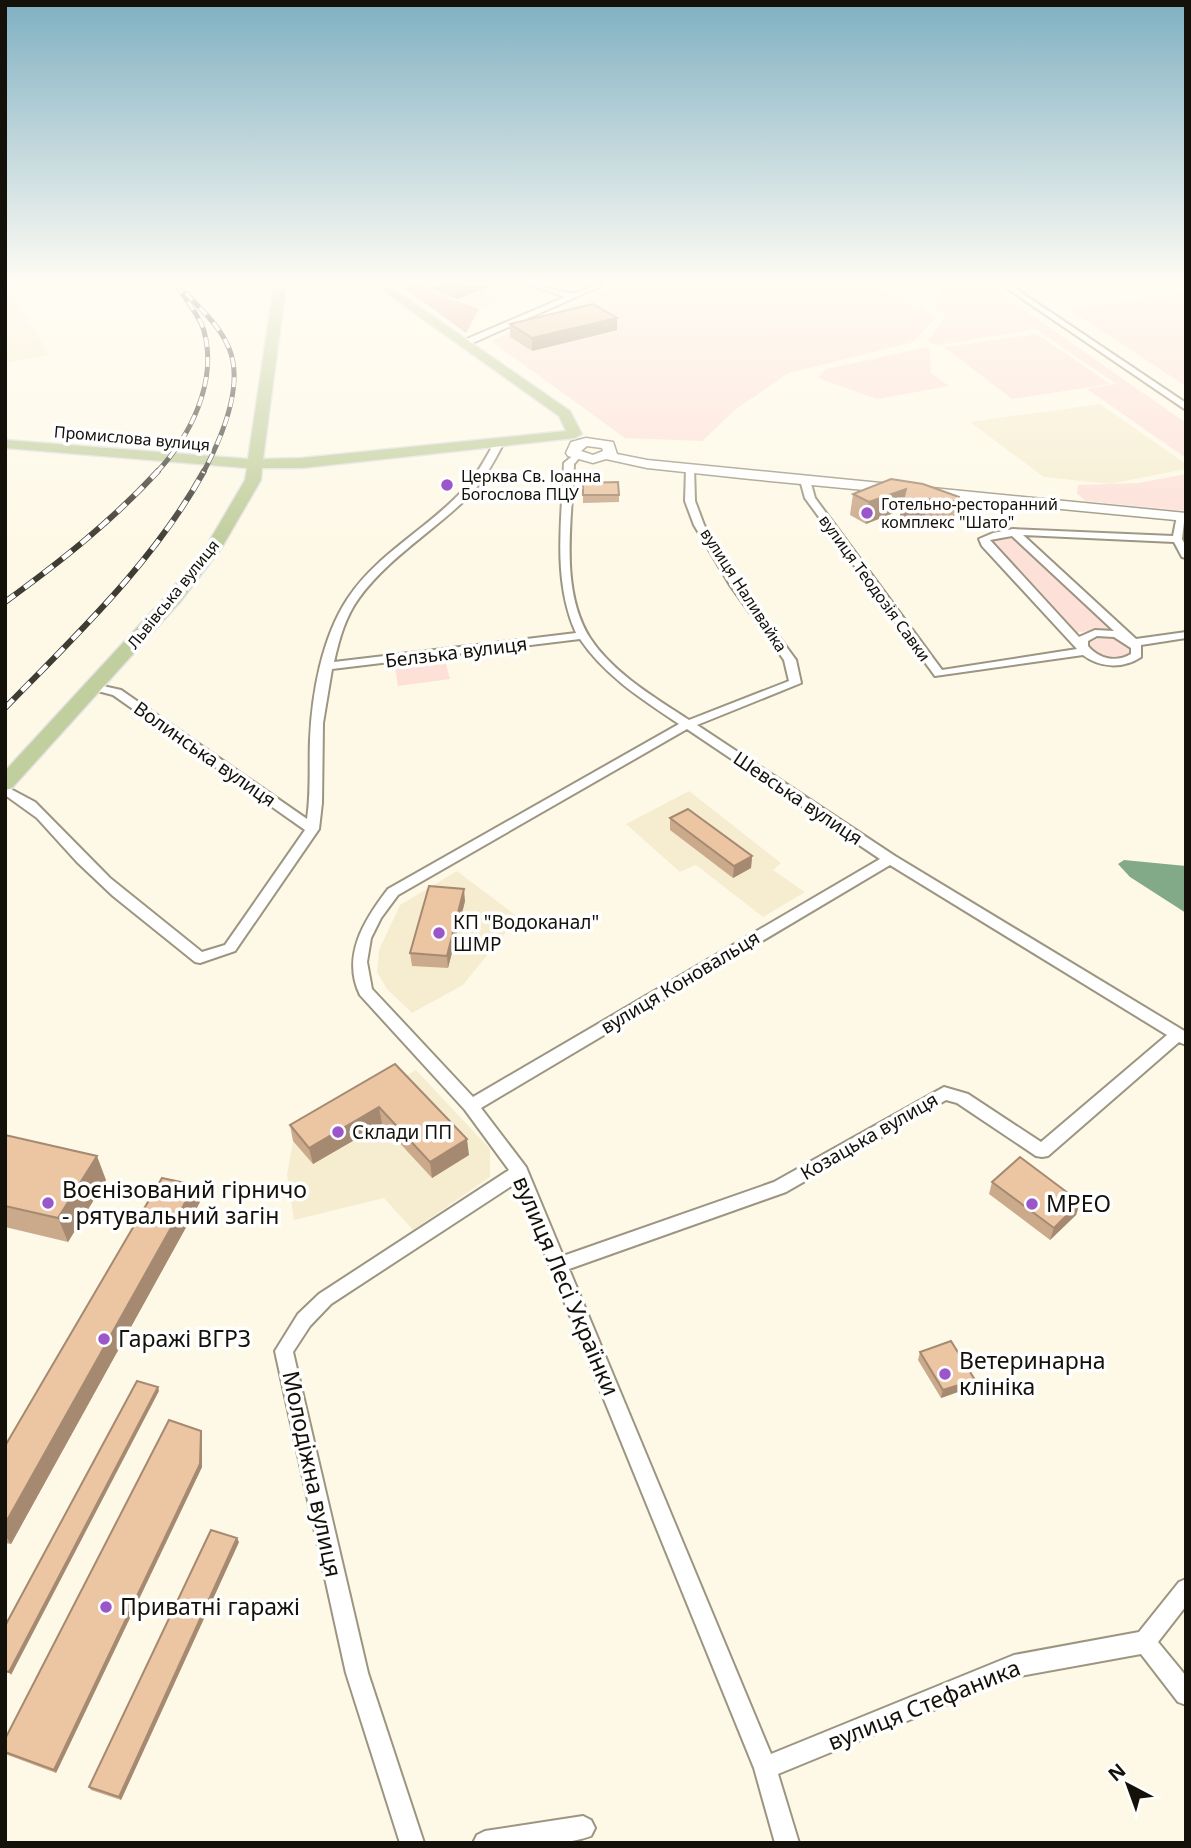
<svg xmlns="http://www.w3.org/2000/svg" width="1191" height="1848" viewBox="0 0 1191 1848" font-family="'Noto Sans',sans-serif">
<rect width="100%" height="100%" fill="#fef9e7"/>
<g fill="#f6edd0">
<path d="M5,285L22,309L49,355L5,363Z"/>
<path d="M434,285H478L511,295L481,308L426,288Z"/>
<path d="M1100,404L1186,464V469L1110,484L1044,477L970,422Z"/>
<path d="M689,791L781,863L773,870L805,892L763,917L696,865L680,872L626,824Z"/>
<path d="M457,871L518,917L463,985L412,1013L387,989L377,972L379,950L400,905Z"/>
<path d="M416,1070L490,1149V1177L413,1230L384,1198L294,1220L287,1175L293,1141Z"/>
</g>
<g fill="#fde0d8">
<path d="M618,285H874L937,317L913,342L789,373L736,409L702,441L625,438L491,341Z"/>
<path d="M941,285H989L1186,423V458L1087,389L1116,384L1036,329L938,345L927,342L946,316L930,304L945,288Z"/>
<path d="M1186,293V386L1068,309Z"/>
<path d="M1037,334L1110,384L1012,399L944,347Z"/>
<path d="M929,347L931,373L949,386L877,399L818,378L826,369Z"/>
<path d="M1186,474V511L1085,501L1077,493L1078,485L1138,483Z"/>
<path d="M1005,536L1015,540L1110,626L1109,629L1072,633L990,544L991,539Z"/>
<path d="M1105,636L1115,638L1130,647V653C1117,662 1100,658 1089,647L1090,642Z"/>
<path d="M445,660L450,679L398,686L395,667Z"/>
</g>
<path fill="#e9b4a6" d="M400,285H430L422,288L479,309L466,333Z"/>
<path fill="#82aa89" d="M1124,860L1186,866V913L1130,877L1118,864Z"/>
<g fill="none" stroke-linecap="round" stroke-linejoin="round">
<defs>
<g id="minor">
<path d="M531,285C545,285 556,292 570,293C581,294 591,284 603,285L468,345H462V341L565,297Z"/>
<path d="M1002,285H1010L1186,403V410Z"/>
<path d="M496,440L504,442C494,462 484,480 469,496C434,531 389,557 359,598C345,617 339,640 334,662L576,633C552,580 562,519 564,463L576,453L581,456L574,464C572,519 559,589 590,638C613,673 654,697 689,720L789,681L784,660L730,585L694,525L685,501L686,469L694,467L695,501L704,525L740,584L796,660L801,683L697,725L895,856L1186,1032V1045L1179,1042L1048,1156L1042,1157L1036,1156L957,1103L946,1100L786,1192L569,1269L771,1754L1014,1655L1139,1632L1179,1582L1186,1579V1606L1158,1642L1186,1676V1705L1178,1702L1141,1654L1014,1677L778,1774L799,1843H775L754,1768L516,1183L331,1304L310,1326L293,1352L368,1673L424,1843H400L346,1673L275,1351L298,1314L319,1294L509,1170L465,1110L360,995C341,956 365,919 388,889L679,724C643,700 605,676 580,639L332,669L323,723L322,803L319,829L235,951L200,963L195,962L113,896L77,862L37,818L5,795V786L35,802L110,878L202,952L225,945L305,830L113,695L90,689L88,687L94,684L121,690L307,819C311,793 309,766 310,740C312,693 322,637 348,598C378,553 429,528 464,489C478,474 486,457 496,440ZM687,729L880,859L473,1097L372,989L367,962L371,938L381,918L398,895ZM890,865L1167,1035L1041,1142L968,1094L944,1087L774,1182L563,1256L526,1167L481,1108Z"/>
<path d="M805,477L810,480L815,498L942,670L1077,649L982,546L979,539L993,533L1013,529L1173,536L1177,516L1185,514L1182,539L1186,546V558L1182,557L1174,542L1023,535L1136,639L1186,632V638L1141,645V657C1123,669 1100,668 1083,655L935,676L805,498L800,480ZM1012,536L1114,631L1095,630L1079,637L990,540ZM1097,636L1114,637L1131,648V654C1116,663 1099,659 1088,646V641Z"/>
<path d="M583,1816L591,1820L595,1828L591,1836C559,1848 508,1843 473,1843L477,1835L485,1831Z"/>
</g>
<path id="secondary" d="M586,438L613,442L617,454L647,460L1186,513V521L750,479L647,468L606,459L593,463L568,456L566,453L571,442ZM587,446L602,448L603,451L593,455L581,451Z"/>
<path id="primary" d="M274,285H286L263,459L302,458L566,431L559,416L375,285H388L570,411L582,434L575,438L302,468H262L261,480L222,547L180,602L12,788L5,790V771L168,594L207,545L245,480L247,468L5,448V440L248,459Z"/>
</defs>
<use href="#minor" stroke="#9c9581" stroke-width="4"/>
<use href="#secondary" stroke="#9c9581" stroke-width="3"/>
<use href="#primary" stroke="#e3e2e2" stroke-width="3"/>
<use href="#minor" fill="#fff" fill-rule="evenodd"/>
<use href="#secondary" fill="#fff" fill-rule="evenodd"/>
<use href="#primary" fill="#c1ce9d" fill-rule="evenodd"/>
<defs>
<g id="rail-far1">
<path d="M186,293C200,309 218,324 227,344C247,382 221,439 203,473"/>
<path d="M156,473C190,437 218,382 204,331C200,316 185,299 177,285"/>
</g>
<g id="rail">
<path d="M5,602C60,562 112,521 158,471"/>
<path d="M5,708C76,635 154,562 204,471"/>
</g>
</defs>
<use href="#rail-far1" stroke="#3f3c33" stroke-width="5"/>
<use href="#rail" stroke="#3f3c33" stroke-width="6"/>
<use href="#rail-far1" stroke="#fff" stroke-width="3.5" stroke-dasharray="10" stroke-linecap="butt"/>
<use href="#rail" stroke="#fff" stroke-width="4.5" stroke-dasharray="12" stroke-linecap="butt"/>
</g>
<g fill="#cba98b">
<path d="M433,285H494L457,299L433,290Z"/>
<path d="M510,324L617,330L532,351L510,337Z"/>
<path d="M583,483L619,495V502L583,503Z"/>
<path d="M853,494L959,497L954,523L924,520L898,526L901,510L866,524L850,515Z"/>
<path d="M670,818L752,856L751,868L733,878L670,830Z"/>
<path d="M465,901L448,968L412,966L410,953Z"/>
<path d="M395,1064L469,1155L432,1178L382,1124L313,1164L293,1141L290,1125Z"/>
<path d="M5,1135L106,1180L68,1242L5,1227Z"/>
<path d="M992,1182L1080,1202L1076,1215L1050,1240L989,1194Z"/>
<path d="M200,1202L11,1544L5,1543V1446Z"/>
<path d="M920,1352L972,1387L941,1398L918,1360Z"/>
<path d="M201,1431L202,1435V1467L56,1773L5,1754V1739Z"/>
<path d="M239,1542L121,1800L91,1790L89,1787Z"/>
</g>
<g fill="#a58a71">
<path d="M467,285H494L457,299L456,289Z"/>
<path d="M1091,285H1112L1091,287Z"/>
<path d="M617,318V330L532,351V338Z"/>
<path d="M906,489L928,499L924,520L898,526L901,510L866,524L869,502Z"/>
<path d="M752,856L751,868L733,878L734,866Z"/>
<path d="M464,889L465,901L448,968L447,956Z"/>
<path d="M379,1107L382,1124L313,1164L309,1148Z"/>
<path d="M467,1139L469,1155L432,1178L430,1162Z"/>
<path d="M97,1156L106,1180L68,1242L58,1218Z"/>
<path d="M195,1185L200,1202L11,1544L5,1535V1524Z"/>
<path d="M1080,1202L1076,1215L1050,1240L1054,1228Z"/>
<path d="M975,1380L972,1387L941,1398L943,1390Z"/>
<path d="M158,1387L159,1391L11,1675L9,1672Z"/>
<path d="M201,1431L202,1435V1467L56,1773L54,1770Z"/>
<path d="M237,1538L239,1542L121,1800L119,1797Z"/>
</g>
<g fill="#ecc5a2" stroke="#a58a71" stroke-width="2">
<path d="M444,285H467L456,289Z"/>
<path d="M593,304L617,318L532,338L510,324Z"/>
<path d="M891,479L923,484L959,497L958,502L928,499L902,504L906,489L869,502L853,494Z"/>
<path d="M618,482L619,495H583V483Z"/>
<path d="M688,809L752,856L734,866L670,818Z"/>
<path d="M429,886L464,889L447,956L410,953Z"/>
<path d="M395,1064L467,1139L430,1162L379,1107L309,1148L290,1125Z"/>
<path d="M5,1135L97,1156L58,1218L5,1206Z"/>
<path d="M1020,1157L1080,1202L1054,1228L992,1182Z"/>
<path d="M162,1178L195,1185L5,1524V1446Z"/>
<path d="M951,1341L975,1380L943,1390L920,1352Z"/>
<path d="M137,1381L158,1387L9,1672L5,1671V1626Z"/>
<path d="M169,1420L201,1431L200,1464L54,1770L5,1752V1739Z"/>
<path d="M211,1530L237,1538L119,1797L89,1787Z"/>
</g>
<linearGradient id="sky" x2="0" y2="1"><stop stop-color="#7fb0c2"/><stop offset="0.52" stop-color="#fffcf4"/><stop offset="1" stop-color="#fffcf4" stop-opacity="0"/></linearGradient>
<rect width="1191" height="543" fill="url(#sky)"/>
<g fill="#9b56ca" stroke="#fff" stroke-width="2.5">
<circle cx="447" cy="485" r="7"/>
<circle cx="867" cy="513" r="7"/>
<circle cx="439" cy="933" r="7"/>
<circle cx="338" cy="1132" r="7"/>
<circle cx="48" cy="1203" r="7"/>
<circle cx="1032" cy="1204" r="7"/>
<circle cx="104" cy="1339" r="7"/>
<circle cx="945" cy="1374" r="7"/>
<circle cx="106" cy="1607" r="7"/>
</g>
<g text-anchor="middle" stroke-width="7" stroke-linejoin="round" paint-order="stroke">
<g font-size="16" fill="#14110a" stroke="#fff">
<text transform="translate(132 438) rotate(5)" y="6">Промислова вулиця</text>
<text transform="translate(875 588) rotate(54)" y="6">вулиця Теодозія Савки</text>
<text transform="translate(744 590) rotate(57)" y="6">вулиця Наливайка</text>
<text transform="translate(173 594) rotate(-51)" y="6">Львівська вулиця</text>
</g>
<g font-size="16" fill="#14110a" stroke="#fff" text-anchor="start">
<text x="461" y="482">Церква Св. Іоанна<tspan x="461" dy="18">Богослова ПЦУ</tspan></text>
<text x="881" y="510">Готельно-ресторанний<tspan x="881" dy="18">комплекс "Шато"</tspan></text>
</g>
<g font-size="19" fill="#14110a" stroke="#fff">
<text transform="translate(456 652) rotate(-7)" y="7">Белзька вулиця</text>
<text transform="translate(205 754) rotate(35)" y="7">Волинська вулиця</text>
<text transform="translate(798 798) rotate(34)" y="7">Шевська вулиця</text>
<text transform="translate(680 982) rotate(-31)" y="7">вулиця Коновальця</text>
<text transform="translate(869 1136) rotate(-30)" y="7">Козацька вулиця</text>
</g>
<g font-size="19" fill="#14110a" stroke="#fff" text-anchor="start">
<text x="453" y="929">КП "Водоканал"<tspan x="453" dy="22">ШМР</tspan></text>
<text x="352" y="1139">Склади ПП</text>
</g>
<g font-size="23" fill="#14110a" stroke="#fff" text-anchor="start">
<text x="62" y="1198">Воєнізований гірничо<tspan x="62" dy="26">- рятувальний загін</tspan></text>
<text x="1046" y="1212">МРЕО</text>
<text x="118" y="1347">Гаражі ВГРЗ</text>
<text x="959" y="1369">Ветеринарна<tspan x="959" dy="26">клініка</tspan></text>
<text x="120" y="1615">Приватні гаражі</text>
</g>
<g font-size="23" fill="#14110a" stroke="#fff">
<text transform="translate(566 1286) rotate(67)" y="8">вулиця Лесі Українки</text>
<text transform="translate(312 1474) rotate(78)" y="8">Молодіжна вулиця</text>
<text transform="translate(924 1705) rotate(-22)" y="8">вулиця Стефаника</text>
</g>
</g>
<rect width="1191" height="1848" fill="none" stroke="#14110a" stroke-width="14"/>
<g transform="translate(1128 1785) rotate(319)" stroke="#ffffff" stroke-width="5" paint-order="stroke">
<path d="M0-5L12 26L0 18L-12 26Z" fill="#14110a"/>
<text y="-10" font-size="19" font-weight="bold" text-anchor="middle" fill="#14110a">N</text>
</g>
</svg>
